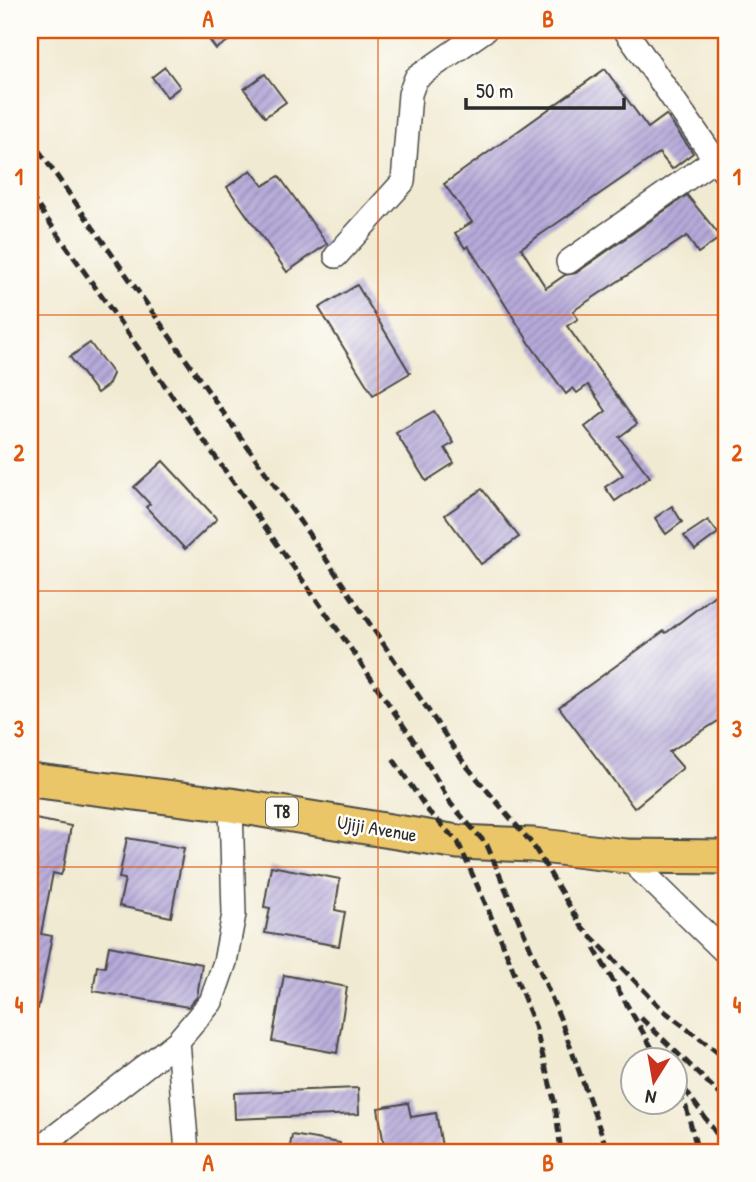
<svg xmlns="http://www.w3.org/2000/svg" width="756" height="1182" viewBox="0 0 756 1182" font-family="'Patrick Hand',sans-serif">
<defs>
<pattern id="building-hatch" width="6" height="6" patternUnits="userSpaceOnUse" patternTransform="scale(1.75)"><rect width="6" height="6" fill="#b6aada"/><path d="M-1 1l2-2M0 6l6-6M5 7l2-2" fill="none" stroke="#948bb1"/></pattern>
</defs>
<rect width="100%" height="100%" fill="#fdfcf7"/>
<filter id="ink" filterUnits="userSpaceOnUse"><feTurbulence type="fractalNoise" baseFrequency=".0143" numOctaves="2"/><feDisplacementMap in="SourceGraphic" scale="14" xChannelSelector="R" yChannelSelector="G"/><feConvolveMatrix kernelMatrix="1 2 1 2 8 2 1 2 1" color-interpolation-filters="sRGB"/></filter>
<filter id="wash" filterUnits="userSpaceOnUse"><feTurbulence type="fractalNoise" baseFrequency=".00686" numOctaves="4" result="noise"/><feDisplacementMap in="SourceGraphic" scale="28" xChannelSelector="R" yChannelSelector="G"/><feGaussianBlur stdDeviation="1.57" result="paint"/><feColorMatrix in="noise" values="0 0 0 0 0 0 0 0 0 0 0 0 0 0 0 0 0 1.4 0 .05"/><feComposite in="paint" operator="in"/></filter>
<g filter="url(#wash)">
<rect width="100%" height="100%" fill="#f1ead2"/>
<g id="blocks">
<g fill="url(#building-hatch)">
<path d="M202,30H245L216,49Z"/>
<path d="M165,67L180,87L167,97L152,77Z"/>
<path d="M605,69L648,128L666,115L693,153L672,169L659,153L521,248L546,288L565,275L576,273L687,195L721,237L698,253L687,236L573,311L578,319L567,326L637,424L619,437L650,477L615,501L605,487L623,475L585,427L606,411L588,385L577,393L573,388L566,394L532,347L468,246L465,248L455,233L472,222L444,184Z"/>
<path d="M265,74L286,102L265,117L244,89Z"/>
<path d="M251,170L263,186L279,176L327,244L287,272L227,187Z"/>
<path d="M357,285L410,373L373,395L319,308Z"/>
<path d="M90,343L113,374L108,385L97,393L70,357Z"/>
<path d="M434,411L454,443L445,448L454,463L426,481L396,433Z"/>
<path d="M163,461L217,519L185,549L146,507L150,504L134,487Z"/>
<path d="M482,489L519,537L481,564L445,515Z"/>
<path d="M672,506L682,522L666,534L655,518Z"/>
<path d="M708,520L718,533L695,550L684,536Z"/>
<path d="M715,595L726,609V716L669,752L683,768L634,808L559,707L664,631L666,633Z"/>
<path d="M30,818L71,826L64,867L61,875L53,873L41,934L52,936L38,1009L30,1008V901L37,862L30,861Z"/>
<path d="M127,838L184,848L171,917L119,906L125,879L119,878Z"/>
<path d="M271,866L340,879L335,910L345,912L339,946L265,933L270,908L264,907Z"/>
<path d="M109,946L202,964L197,997L188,1007L93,991L97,966L105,967Z"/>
<path d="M284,975L347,987L337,1053L272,1041Z"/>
<path d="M358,1088L359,1114L235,1119L234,1093Z"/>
<path d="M408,1103L411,1117L436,1113L443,1152H385L378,1108Z"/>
<path d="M292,1135L340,1143L339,1152H289Z"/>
</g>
</g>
</g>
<g filter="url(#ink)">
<use href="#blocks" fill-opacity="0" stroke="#494844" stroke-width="2"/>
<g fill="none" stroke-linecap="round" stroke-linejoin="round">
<defs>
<g id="minor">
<path d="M625,30L726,175"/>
<path d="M336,256L403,182L410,94L416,78L485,30"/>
<path d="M568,262L715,159"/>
<path d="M626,856L726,953"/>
<path d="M178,1041L187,1152"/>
<path d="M39,1152L45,1144L178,1041L211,1002L225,962L234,914L231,805"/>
</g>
<path id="highway" d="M30,780L231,805L458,842L533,845L626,856L726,857"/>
</defs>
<use href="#minor" stroke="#494844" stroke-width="26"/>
<use href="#highway" stroke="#494844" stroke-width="37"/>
<use href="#minor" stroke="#fff" stroke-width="23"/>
<use href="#highway" stroke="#eac669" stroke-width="33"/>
<g stroke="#2b2b2b" stroke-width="5" stroke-dasharray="10 5" stroke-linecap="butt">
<path d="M30,138L313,540L464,763L533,845L582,927L663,1010L726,1059"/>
<path d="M30,195L340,633L418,747L451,804L487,845L560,1018L608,1152"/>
<path d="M393,759L429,812L458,842L501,939L535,1026L555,1104L561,1152"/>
<path d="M594,948L659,1060"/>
<path d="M641,1018L726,1100"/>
<path d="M676,1077L726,1147"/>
<path d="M678,1093L686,1107L698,1152"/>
</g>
</g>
</g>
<path fill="none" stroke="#df570e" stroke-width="2" stroke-opacity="0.55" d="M378,30V1152M30,315H726M30,591H726M30,867H726"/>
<g text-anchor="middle" stroke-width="5" stroke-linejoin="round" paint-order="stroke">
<rect fill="#fdfcf7" stroke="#6a6a68" stroke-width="2" x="266" y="797.5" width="32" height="29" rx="5"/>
<g font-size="18" font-weight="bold" fill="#2b2b2b">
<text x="282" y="818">T8</text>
</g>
<g font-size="19" fill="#2b2b2b" stroke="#fdfcf7">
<text transform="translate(377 828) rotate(10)" y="7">Ujiji Avenue</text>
</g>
</g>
<rect width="756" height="1182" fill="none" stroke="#fdfcf7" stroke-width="77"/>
<g transform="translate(654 1081) rotate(191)"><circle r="33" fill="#fdfcf7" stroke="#a9a8a5" stroke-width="2"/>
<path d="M0-5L12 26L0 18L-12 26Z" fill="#c8321e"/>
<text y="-10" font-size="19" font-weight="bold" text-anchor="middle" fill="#2b2b2b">N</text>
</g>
<path d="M466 98v10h158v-10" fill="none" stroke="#2b2b2b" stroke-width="3.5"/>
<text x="476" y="98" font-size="21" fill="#2b2b2b" stroke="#fdfcf7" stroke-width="5" paint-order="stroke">50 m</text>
<rect x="38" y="38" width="680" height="1106" fill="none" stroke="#df570e" stroke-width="2.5"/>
<g font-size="23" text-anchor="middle" font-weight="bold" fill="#df570e">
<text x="208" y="27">A</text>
<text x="548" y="27">B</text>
<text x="19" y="185">1</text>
<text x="737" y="185">1</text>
<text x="19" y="461">2</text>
<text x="737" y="461">2</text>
<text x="19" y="737">3</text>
<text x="737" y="737">3</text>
<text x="19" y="1013">4</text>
<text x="737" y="1013">4</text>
<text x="208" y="1171">A</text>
<text x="548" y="1171">B</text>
</g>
</svg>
